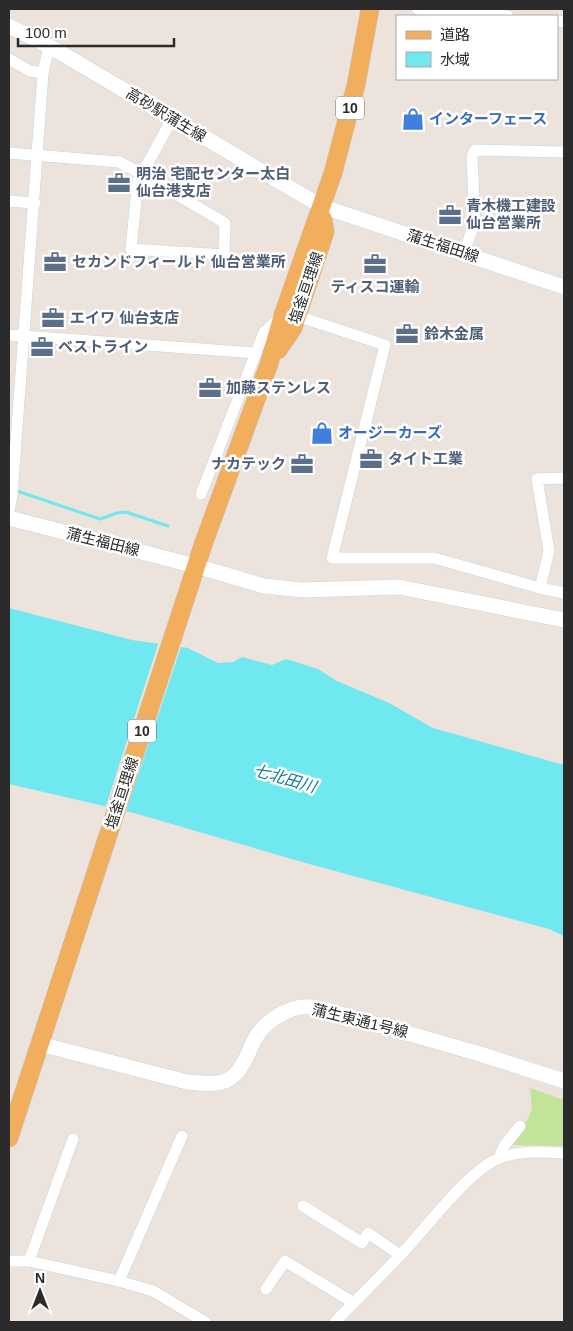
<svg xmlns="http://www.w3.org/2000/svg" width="573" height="1331" viewBox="0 0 573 1331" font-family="Arial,'Noto Sans JP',sans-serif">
<rect width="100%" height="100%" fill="#ede3dd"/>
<path fill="#c2e399" d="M530,1088L564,1100V1146L509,1145L529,1117L532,1108Z"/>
<path fill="#70e8ef" d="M9,608L132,640L188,648L218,663L233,662L242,657L272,665L286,659L318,669L337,681L389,703L433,728L564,765V936L549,929L302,862L134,813L9,784Z"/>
<path fill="#ede3dd" d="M159,641L182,644L125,814L105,809Z"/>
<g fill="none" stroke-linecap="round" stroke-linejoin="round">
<path stroke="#70e8ef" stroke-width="3" d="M14,490L100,519L117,513L126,512L168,526"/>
<defs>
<g id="street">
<path d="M417,9L508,16"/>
<path d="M557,21L564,22"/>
<path d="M9,59L30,71L43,73"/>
<path d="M9,153L119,162L142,174L225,223L224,255L131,249L138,180L142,174L172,119"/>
<path d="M9,201L35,203"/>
<path d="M464,253L475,221L472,156L475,150L564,152"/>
<path d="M297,316L385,345L332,558H434L540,588L564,593"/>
<path d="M9,335L256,353"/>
<path d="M201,494L264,332L283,315"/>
<path d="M9,511L12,496L43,73L49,46"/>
<path d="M540,588L549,551L537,479L564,478"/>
<path d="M499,1158L504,1146L520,1126"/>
<path d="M303,1206L362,1243L368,1233L400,1255"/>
<path d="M9,1261H29L119,1281L153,1291L205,1322"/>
<path d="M29,1261L73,1139"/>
<path d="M119,1281L182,1136"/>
<path d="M266,1289L285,1261L354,1303"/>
<path d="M335,1322C359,1297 384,1273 407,1248C430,1223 470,1169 500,1158C520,1150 543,1152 564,1153"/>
</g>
<g id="secondary">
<path d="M9,26L49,46L321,206L564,287"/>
<path d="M9,518L196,566L264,586L303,590L399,587L564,620"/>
<path d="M40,1044L187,1082C199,1083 211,1085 222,1082C242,1077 247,1053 256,1037C266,1020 291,1005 311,1007C318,1008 324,1010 330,1011L480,1054L564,1081"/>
</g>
<g id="primary">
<path d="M278,350L293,328L325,232L323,219"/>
<path d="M9,1138L203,545L269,364L283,315L333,173L356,85L370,9"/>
</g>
</defs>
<use href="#street" stroke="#cbd2dc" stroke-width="12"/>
<use href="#secondary" stroke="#cbd2dc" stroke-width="16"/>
<use href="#primary" stroke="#c4c4c4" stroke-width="19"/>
<use href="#street" stroke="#fff" stroke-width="11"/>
<use href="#secondary" stroke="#fff" stroke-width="15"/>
<use href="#primary" stroke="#f1af5e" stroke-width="18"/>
</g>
<defs>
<symbol id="shop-bare" viewBox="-9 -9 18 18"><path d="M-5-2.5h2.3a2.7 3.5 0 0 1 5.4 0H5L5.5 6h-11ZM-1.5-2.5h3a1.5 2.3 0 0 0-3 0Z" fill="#3f7fe0" stroke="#fff" stroke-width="2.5" paint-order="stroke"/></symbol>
<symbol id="office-bare" viewBox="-9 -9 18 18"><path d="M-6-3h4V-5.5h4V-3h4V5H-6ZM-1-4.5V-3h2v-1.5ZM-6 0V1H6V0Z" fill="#5c6f8a" stroke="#fff" stroke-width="2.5" paint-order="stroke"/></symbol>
</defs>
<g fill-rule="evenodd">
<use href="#shop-bare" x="397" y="103" width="32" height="32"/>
<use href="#office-bare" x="103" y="167" width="32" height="32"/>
<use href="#office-bare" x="434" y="199" width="32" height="32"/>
<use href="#office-bare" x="39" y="246" width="32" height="32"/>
<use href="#office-bare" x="359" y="248" width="32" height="32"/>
<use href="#office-bare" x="37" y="302" width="32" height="32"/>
<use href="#office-bare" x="391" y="318" width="32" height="32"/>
<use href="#office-bare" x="26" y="331" width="32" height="32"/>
<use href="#office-bare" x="194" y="372" width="32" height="32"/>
<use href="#shop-bare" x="306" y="417" width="32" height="32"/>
<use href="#office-bare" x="355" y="443" width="32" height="32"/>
<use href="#office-bare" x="286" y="448" width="32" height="32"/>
</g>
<g text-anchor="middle" stroke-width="5" stroke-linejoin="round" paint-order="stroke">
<g fill="#fff" stroke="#6b6b6b" stroke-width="1">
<rect x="336" y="96.5" width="28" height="23" rx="4"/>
<rect x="128" y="719.5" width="28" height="23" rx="4"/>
</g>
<g font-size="14" font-weight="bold" fill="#2b2b2b">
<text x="350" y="113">10</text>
<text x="142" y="736">10</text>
</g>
<g font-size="15" fill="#2b2b2b" stroke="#fff">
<text transform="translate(166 115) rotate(31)" y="5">高砂駅蒲生線</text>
<text transform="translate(443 246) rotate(18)" y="5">蒲生福田線</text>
<text transform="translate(306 288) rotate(-71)" y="5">塩釜亘理線</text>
<text transform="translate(103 542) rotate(14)" y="5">蒲生福田線</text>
<text transform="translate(122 793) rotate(-72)" y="5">塩釜亘理線</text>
<text transform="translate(360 1021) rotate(14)" y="5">蒲生東通1号線</text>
</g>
<g font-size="15" font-weight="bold" fill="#366cbe" stroke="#fff" text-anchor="start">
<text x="429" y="124">インターフェース</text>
<text x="338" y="438">オージーカーズ</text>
</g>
<g font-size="15" font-weight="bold" fill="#4e5e75" stroke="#fff" text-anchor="start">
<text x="136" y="179">明治 宅配センター太白<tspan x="136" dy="17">仙台港支店</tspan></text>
<text x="466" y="211">青木機工建設<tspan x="466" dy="17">仙台営業所</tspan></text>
<text x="72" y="267">セカンドフィールド 仙台営業所</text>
<text x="375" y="292" text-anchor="middle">ティスコ運輸</text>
<text x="70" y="323">エイワ 仙台支店</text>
<text x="424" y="339">鈴木金属</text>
<text x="58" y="352">ベストライン</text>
<text x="226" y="393">加藤ステンレス</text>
<text x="388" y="464">タイト工業</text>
<text x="286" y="469" text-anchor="end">ナカテック</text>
</g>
<g font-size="16" font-style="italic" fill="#0d7d8e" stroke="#fff">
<text transform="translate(285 778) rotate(16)" y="6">七北田川</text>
</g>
</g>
<rect width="573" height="1331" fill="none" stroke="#2b2b2b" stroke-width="20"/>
<rect x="396" y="15" width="162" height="65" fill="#ffffff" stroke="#aaaaaa"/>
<rect x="406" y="31" width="25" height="8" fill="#f1af5e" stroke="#aaaaaa"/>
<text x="440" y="40" font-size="15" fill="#2b2b2b">道路</text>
<rect x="406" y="52" width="25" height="15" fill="#70e8ef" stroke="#aaaaaa"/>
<text x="440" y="65" font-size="15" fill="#2b2b2b">水域</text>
<g transform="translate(40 1291)" stroke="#ffffff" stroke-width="4" paint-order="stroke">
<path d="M0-4L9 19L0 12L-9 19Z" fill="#2b2b2b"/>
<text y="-8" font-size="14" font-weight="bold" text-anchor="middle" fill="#2b2b2b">N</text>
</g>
<path d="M18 38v8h156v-8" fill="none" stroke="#2b2b2b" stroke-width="2.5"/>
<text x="25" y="38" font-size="15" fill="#2b2b2b" stroke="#ffffff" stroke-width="4" paint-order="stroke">100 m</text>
</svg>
